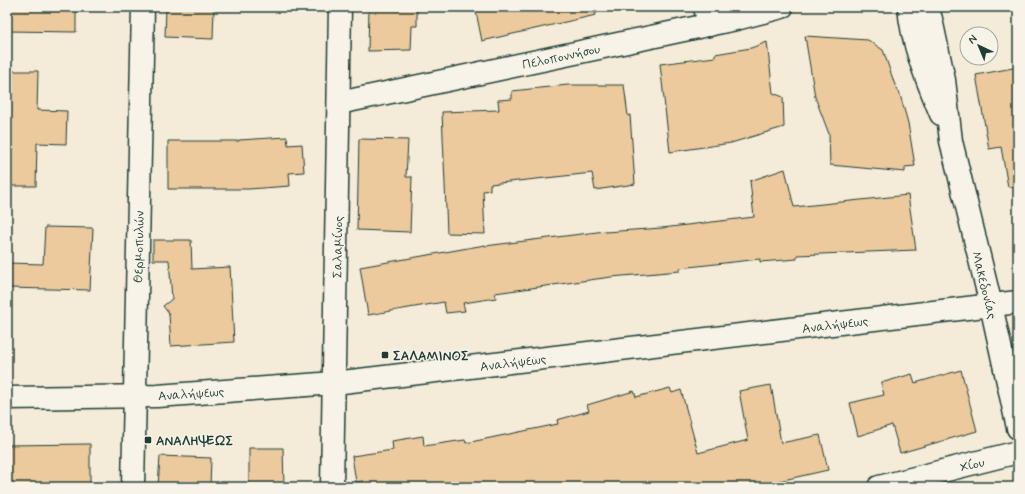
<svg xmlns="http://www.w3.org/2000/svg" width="1025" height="494" viewBox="0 0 1025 494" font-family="Mynerve,sans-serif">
<rect width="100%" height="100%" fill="#f5ebd9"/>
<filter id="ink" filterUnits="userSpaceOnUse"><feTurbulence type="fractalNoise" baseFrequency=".025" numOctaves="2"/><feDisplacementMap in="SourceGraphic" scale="8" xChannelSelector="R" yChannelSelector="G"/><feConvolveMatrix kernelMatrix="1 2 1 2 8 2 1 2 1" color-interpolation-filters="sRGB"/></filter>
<g filter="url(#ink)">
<g fill="#ecca9d" stroke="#1f3d34">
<path d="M7,7H76V32L7,31Z"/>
<path d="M166,7H214L213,39L165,37Z"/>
<path d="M369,7H417V26H412L411,50L368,51Z"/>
<path d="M475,7H595L596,15L482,41Z"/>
<path d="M805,36L868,40L883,50L897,91H899L908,123L915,166L905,167V172L830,165L829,134L815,97Z"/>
<path d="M767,42L773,93L783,97L784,127L731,143L670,152L660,64L715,57V54L751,48Z"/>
<path d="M1018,67V186L1008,187L1001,147L989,149L976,75Z"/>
<path d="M7,71H38L37,110L67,111L66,144L37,143L36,186H7Z"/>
<path d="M568,85H624L628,116L630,115L635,184L595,190L592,173L490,184V190L483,191L485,234L447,233L442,112L499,110L498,100L512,99V91Z"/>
<path d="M287,137L288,145L302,144L304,172L289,173L290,186L249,189H168V141H239V140Z"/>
<path d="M359,139L408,140L406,177H412L410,232L357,230Z"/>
<path d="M785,169L794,207L908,195L916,250L797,255V259L760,262V259L680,268V271L611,277L495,293L496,298L463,303L465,311L446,313L444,302L368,315L360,267L485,245V246L605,231V232L662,228L754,217L750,181Z"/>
<path d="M45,227L93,228L90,290L7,288V263L43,264Z"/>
<path d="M153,240H191L192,269L230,267L234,342L171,346L169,314L163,306L172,299L169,260H153Z"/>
<path d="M961,370L977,431L900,453L892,425L858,436L850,403L884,395L881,383L912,374L915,383Z"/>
<path d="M771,385L781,443L820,435L828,470L779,481L780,487H364L363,481L356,482L352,456L393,450L392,441L423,436L424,446L465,440L466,443L558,424L557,420L589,411L587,405L634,391L636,397L670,388L672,393L681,390L698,453L748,440L739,391Z"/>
<path d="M90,444V487H7V445Z"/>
<path d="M249,448H283L284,487H249Z"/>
<path d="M160,456L211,458L210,487H158Z"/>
</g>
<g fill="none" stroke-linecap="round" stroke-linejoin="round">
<defs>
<g id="minor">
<path d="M705,7L709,25"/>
<path d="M339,103L736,19L782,7"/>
<path d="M332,487L340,7"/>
<path d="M879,487L1018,452"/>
</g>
<g id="tertiary">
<path d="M909,7C912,44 927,80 941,114"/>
<path d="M927,7L931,19L944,80L951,141L991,305L1018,428"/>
<path d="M7,398L157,396L334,383L1018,302"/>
<path d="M133,487L143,7"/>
</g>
</defs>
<use href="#minor" stroke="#1f3d34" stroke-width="25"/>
<use href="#tertiary" stroke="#1f3d34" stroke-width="25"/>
<use href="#minor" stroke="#f7f3e8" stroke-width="22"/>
<use href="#tertiary" stroke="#f7f3e8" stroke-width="22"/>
</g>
</g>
<g fill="#1f3d34" stroke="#f7f3e8" stroke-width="1.5">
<rect x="381" y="351" width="8" height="8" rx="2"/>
<rect x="144" y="436" width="8" height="8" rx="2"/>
</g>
<g text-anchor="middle" stroke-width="3" stroke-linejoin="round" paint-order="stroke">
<g font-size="13" fill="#1f3d34" stroke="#f7f3e8">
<text transform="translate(561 56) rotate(-12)" y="5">Πελοποννήσου</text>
<text transform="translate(138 247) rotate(-89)" y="5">Θερμοπυλών</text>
<text transform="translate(337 247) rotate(-89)" y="5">Σαλαμίνος</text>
<text transform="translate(985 285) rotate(76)" y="5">Μακεδονίας</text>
<text transform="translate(835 324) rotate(-7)" y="5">Αναλήψεως</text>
<text transform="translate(513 362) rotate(-7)" y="5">Αναλήψεως</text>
<text transform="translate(191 393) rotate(-4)" y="5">Αναλήψεως</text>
<text transform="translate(972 464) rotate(-14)" y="5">Χίου</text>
</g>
<g font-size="13" font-weight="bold" fill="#1f3d34" stroke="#f7f3e8" text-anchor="start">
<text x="393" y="360">ΣΑΛΑΜΙΝΟΣ</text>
<text x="156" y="445">ΑΝΑΛΗΨΕΩΣ</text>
</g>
</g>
<rect width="1025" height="494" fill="none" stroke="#f7f3e8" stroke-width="24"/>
<rect x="12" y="12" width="1001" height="470" fill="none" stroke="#1f3d34" stroke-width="1.5" filter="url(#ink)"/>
<g transform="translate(979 46) rotate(316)"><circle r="19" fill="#f7f3e8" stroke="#a1aaa0"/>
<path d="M0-3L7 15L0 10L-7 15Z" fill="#1f3d34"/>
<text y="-6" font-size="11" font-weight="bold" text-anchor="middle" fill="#1f3d34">N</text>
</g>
</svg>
